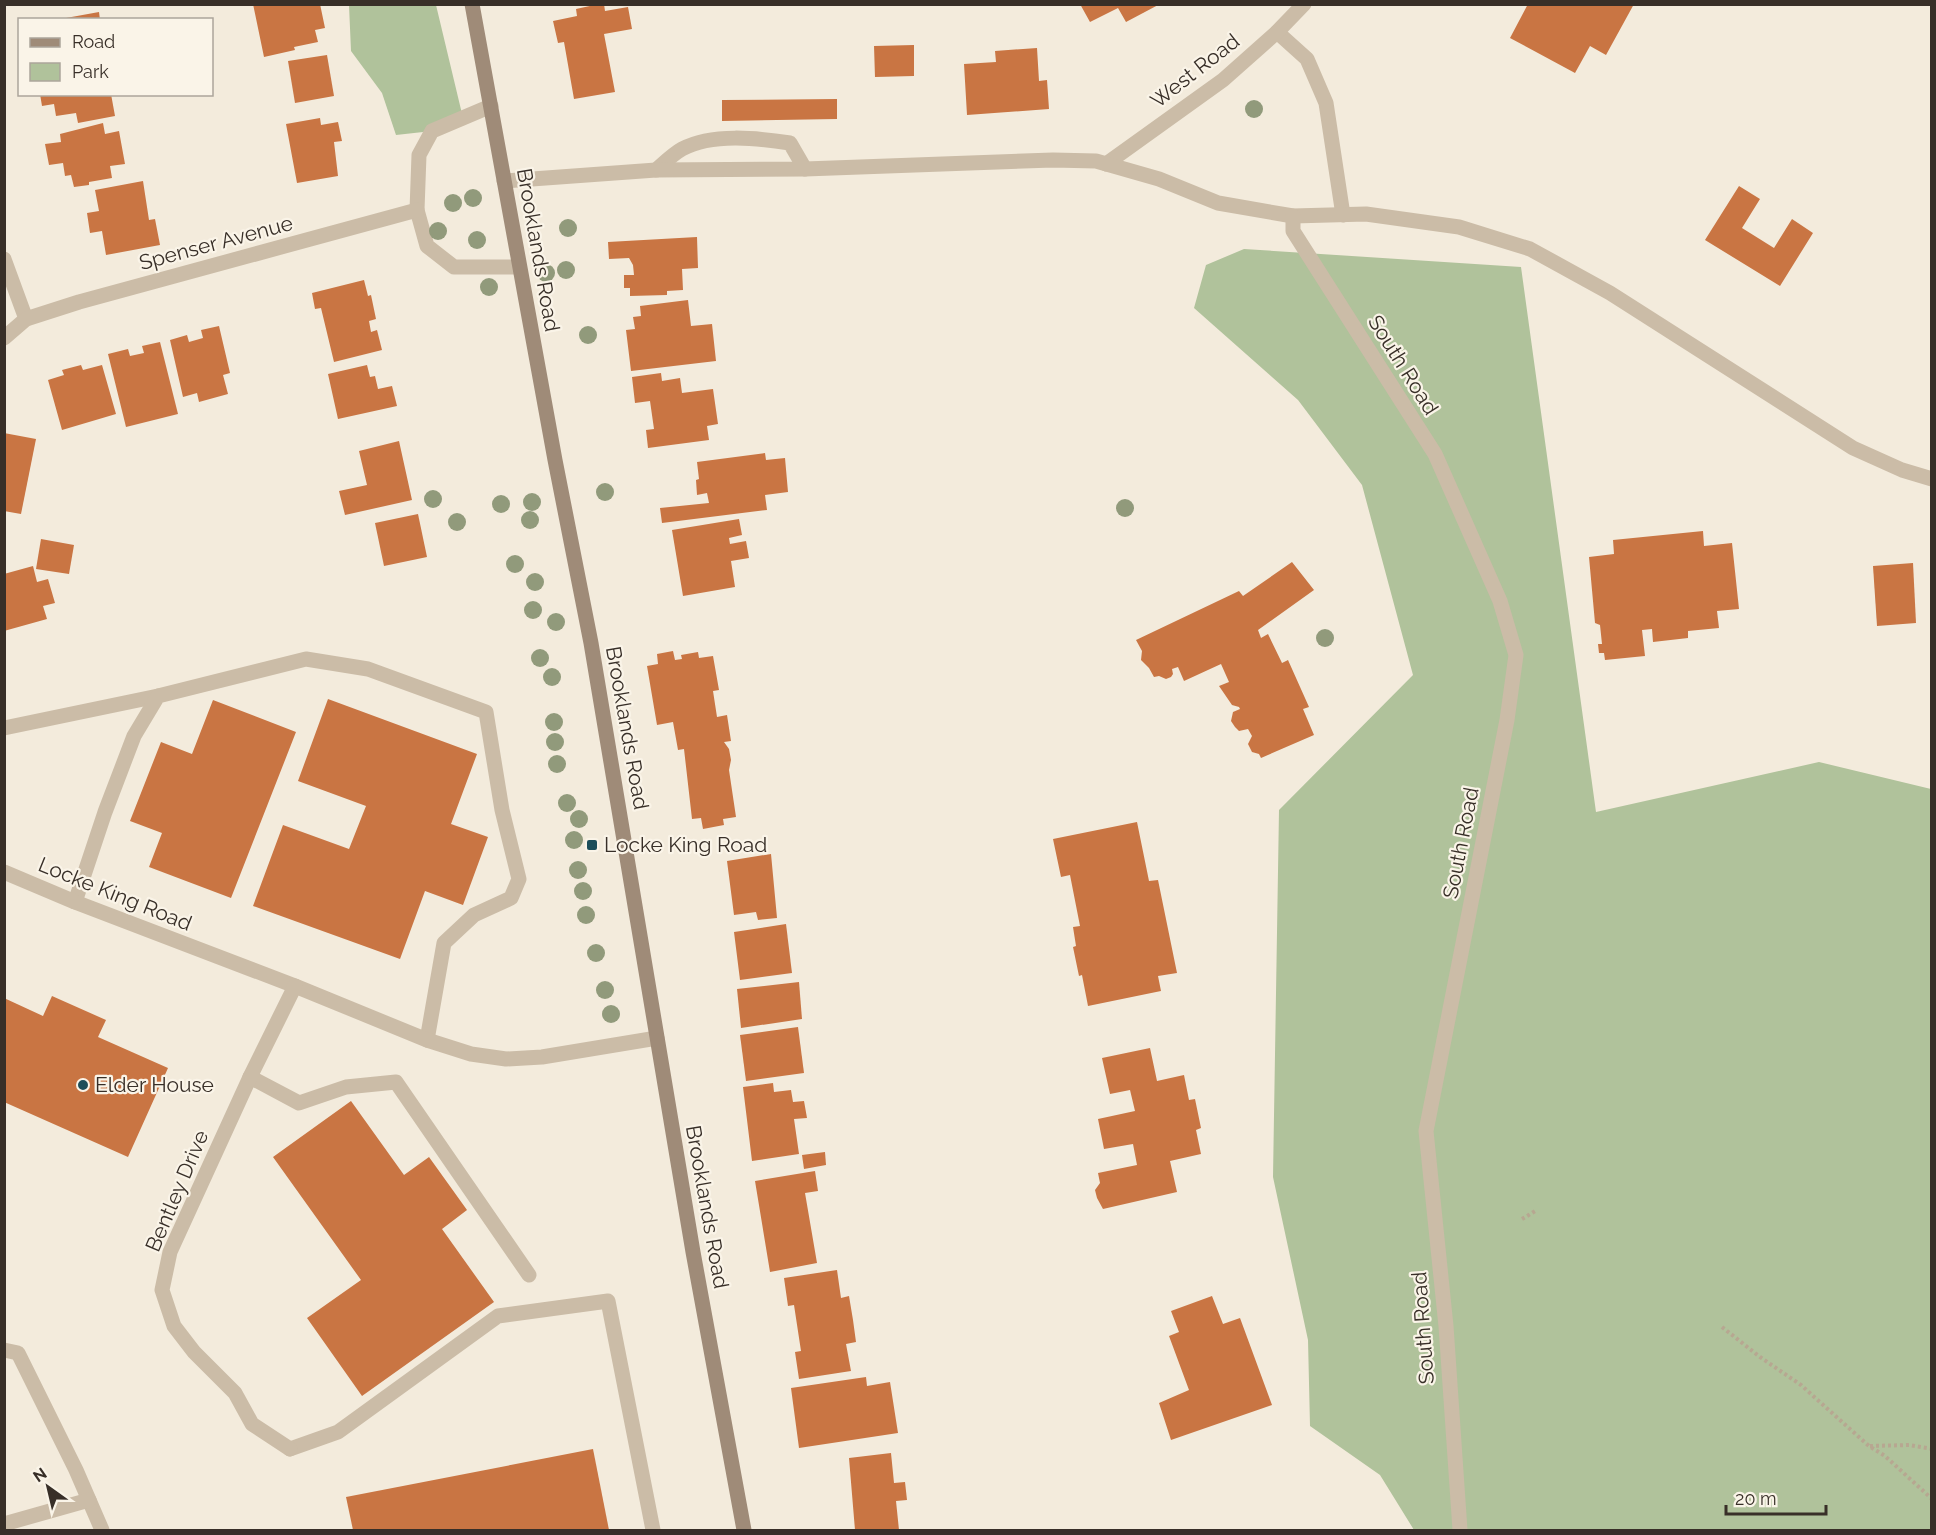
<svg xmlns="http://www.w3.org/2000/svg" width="1936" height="1535" viewBox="0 0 1936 1535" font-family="Raleway,sans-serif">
<rect width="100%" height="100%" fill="#f3ebdc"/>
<g fill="#b0c29b">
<path d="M349,5H436L463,118L432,131L396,135L382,93L351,51Z"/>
<path d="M1244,249L1521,267L1596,812L1819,762L1931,789V1530H1414L1380,1475L1310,1426L1308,1340L1273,1177L1279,810L1413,675L1362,485L1298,400L1194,308L1206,265Z"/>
</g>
<g fill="#c97543">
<path d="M253,4H320L325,28L315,30L318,42L294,47L295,50L264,57Z"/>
<path d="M599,4H604L605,11L628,7L632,29L604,34L615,92L574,99L564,42L558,43L553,21L577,16L576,9Z"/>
<path d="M1080,4H1160L1126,22L1118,8L1090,22Z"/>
<path d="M1528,4H1634L1606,55L1590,46L1575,73L1510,38Z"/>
<path d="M99,12L100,20H66V18Z"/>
<path d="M914,45V76L875,77L874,46Z"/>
<path d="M1037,48L1039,81L1047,80L1049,109L967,115L964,64L996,62L995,51Z"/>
<path d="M327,55L334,96L295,103L288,61Z"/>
<path d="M40,94H111L115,116L78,123L76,113L56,116L54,104L42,106Z"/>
<path d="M837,99V119L722,121V100Z"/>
<path d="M320,118L321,125L338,122L342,141L334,142L338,176L297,183L286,124Z"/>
<path d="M103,123L105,134L119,131L125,164L110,166L112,178L89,182V185L74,187L71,175L65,176L63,163L49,165L45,144L61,142L60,134Z"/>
<path d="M143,181L149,220L155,219L160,245L106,255L102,231L90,233L87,213L99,211L95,190Z"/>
<path d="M1739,186L1760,199L1742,228L1774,248L1792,219L1813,233L1780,286L1705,240Z"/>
<path d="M697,237L698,268L682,269L683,290L667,291V295L630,296V288H624V275H634L633,265L629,258L609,259L608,242Z"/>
<path d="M364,280L368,296L371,295L376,319L369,321L371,332L377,330L382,350L334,362L321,308L315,309L312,293Z"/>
<path d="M688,300L691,326L712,324L716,361L631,371L626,330L635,329L633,317L641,316L640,306Z"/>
<path d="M219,326L230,373L223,375L228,394L199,402L197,393L183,397L170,340L187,335L189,342L203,338L201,330Z"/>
<path d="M160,342L178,414L126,427L108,354L128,349L130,356L144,353L142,346Z"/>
<path d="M81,365L83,370L102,365L116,414L62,430L48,380L64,375L62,370Z"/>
<path d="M367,365L370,377L375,376L378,389L392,386L397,406L338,419L328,374Z"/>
<path d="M661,373L662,381L680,378L682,393L713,389L718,424L707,426L709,440L648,448L646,430L654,429L650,401L635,403L632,377Z"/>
<path d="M4,433L36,439L21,514L4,511Z"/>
<path d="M399,441L412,500L345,515L339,491L367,485L359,451Z"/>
<path d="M765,453L766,460L785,458L788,492L765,495L767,510L662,523L660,508L709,503L707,493L697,495L696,480L699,479L697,462Z"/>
<path d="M418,514L427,557L384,566L375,523Z"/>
<path d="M739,519L742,535L729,538L730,544L746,541L749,558L731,561L735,587L683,596L672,530Z"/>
<path d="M1703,531L1704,546L1732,543L1739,609L1717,611L1719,628L1688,631V638L1653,642L1652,629L1642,630L1645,656L1605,660L1604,653H1599L1598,644H1602L1600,625L1595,623L1589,557L1614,554L1613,540Z"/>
<path d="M41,539L74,545L69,574L36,569Z"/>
<path d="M1292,562L1314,590L1258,630L1261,638L1268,634L1282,663L1288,660L1309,707L1303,709L1314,735L1261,758L1259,754L1252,752L1248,744L1252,736L1248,729L1239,731L1235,727L1231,721L1233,712L1240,709L1239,707L1232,705L1219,686L1229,682L1221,664L1184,681L1178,667L1172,669L1173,674L1171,677L1166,679L1159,676L1154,677L1149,668L1141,660L1142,651L1136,640L1239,591L1243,596Z"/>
<path d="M1913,563L1916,623L1877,626L1873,566Z"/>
<path d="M33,566L37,582L48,579L55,603L43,606L47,619L4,631V574Z"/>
<path d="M673,651L675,660L682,659L681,655L698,652L699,658L713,656L719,690L713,691L717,717L727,715L731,741L724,742L729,749L731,760L729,770L736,817L723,819L724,825L703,829L701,818L692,819L684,749L678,750L673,722L657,725L647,666L658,664L657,654Z"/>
<path d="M328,699L477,754L451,824L488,837L463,905L425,891L400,959L253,906L283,825L349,849L366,806L298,781Z"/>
<path d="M213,700L296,732L231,898L149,867L162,833L130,821L161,742L192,754Z"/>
<path d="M1137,822L1149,881L1158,880L1177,973L1158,976L1161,991L1088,1006L1082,975L1079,976L1073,947L1076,946L1073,927L1080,926L1070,875L1061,877L1053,839Z"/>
<path d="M771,854L777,918L758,920L756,912L734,915L727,861Z"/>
<path d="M786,924L792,973L740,980L734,932Z"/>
<path d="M799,982L802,1019L741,1028L737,989Z"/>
<path d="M52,996L106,1020L98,1037L168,1068L128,1157L4,1102V998L43,1016Z"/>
<path d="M798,1027L804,1073L746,1081L740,1035Z"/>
<path d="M1150,1048L1157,1081L1184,1075L1189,1100L1195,1099L1201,1128L1196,1130L1201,1154L1170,1161L1177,1192L1103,1209L1097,1198L1095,1190L1100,1183L1098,1173L1137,1165L1133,1144L1104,1149L1098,1119L1135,1111L1130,1090L1110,1094L1102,1058Z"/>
<path d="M773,1083L774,1092L791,1090L793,1102L804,1101L807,1118L794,1119L799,1154L752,1161L743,1087Z"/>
<path d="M351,1101L404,1175L429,1157L467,1210L442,1229L494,1302L362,1396L307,1318L361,1280L273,1157Z"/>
<path d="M825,1152L826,1165L804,1169L802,1155Z"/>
<path d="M815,1171L818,1191L805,1193L817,1263L770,1272L755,1181Z"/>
<path d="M837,1270L841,1298L849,1296L853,1320L856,1342L846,1344L851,1371L799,1379L795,1352L801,1351L794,1305L788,1306L784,1278Z"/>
<path d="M1212,1296L1223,1324L1240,1318L1272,1405L1171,1440L1159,1403L1189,1390L1169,1336L1179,1332L1171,1311Z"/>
<path d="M866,1377L867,1386L890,1382L898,1433L799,1448L791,1388Z"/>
<path d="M593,1449L609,1530H353L346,1497Z"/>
<path d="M891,1453L894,1483L905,1482L907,1500L896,1501L899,1530H855L849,1458Z"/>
</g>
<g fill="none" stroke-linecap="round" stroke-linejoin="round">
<g stroke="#b7a791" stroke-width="4" stroke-dasharray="3 3" stroke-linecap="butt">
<path d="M1522,1219L1537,1210"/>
<path d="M1722,1327L1760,1357L1801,1385L1869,1446L1885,1456L1932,1499"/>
<path d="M1870,1446L1909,1445L1932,1449"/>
</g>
<g stroke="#cbbca7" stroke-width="15">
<path d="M4,728L158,696"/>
<path d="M75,902L105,812L134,736L158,696L306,659L368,669L486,712L502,810L519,879L511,898L474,915L444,943L427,1040"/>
<path d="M250,1077L299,1103L346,1087L396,1082L529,1275"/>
<path d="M4,1350L18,1353L76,1470L102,1530"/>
<path d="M290,1449L338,1432L498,1316L608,1301L653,1530"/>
<path d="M4,1524L89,1500"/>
</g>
<g stroke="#cbbca7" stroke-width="15">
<path d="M1277,32L1307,59L1326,103L1343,215"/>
<path d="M491,106L432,131L419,155L417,210L427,246L454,267H519"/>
<path d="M1106,164L1223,80L1277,32L1304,4"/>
<path d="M656,170C664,163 673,154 682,149C712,133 757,138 790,143L805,169"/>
<path d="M504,181L656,170L805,169L1053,160L1096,161L1159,179L1218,203L1293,216L1366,214L1459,227L1530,249L1610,293L1853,448L1902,470L1932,479"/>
<path d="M1293,216V231L1435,454L1500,601L1516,655L1507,720L1426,1131L1446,1326L1460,1530"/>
<path d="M4,259L26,319"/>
<path d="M4,338L26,319L79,302L417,210"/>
<path d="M4,872L75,902L295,986L427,1040L471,1054L506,1059L542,1057L657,1038"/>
<path d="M290,1449L252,1424L235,1393L194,1352L174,1326L162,1290L170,1252L250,1077L295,986"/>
</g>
<path stroke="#9f8b78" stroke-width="15" d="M472,4L555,460L591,643L693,1252L744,1530"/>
</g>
<g fill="#919a7b">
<circle cx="1254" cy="109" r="9"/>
<circle cx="473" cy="198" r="9"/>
<circle cx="453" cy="203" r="9"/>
<circle cx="568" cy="228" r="9"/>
<circle cx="438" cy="231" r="9"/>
<circle cx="477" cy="240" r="9"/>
<circle cx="566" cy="270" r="9"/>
<circle cx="546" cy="273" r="9"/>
<circle cx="489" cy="287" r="9"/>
<circle cx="588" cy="335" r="9"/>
<circle cx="605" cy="492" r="9"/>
<circle cx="433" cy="499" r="9"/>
<circle cx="532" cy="502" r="9"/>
<circle cx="501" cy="504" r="9"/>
<circle cx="1125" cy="508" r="9"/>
<circle cx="530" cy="520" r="9"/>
<circle cx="457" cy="522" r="9"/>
<circle cx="515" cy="564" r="9"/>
<circle cx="535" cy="582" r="9"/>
<circle cx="533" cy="610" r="9"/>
<circle cx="556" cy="622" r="9"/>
<circle cx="1325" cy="638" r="9"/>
<circle cx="540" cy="658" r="9"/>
<circle cx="552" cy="677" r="9"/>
<circle cx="554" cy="722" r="9"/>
<circle cx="555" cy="742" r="9"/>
<circle cx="557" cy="764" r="9"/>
<circle cx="567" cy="803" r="9"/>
<circle cx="579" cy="819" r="9"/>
<circle cx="574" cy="840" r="9"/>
<circle cx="578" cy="870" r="9"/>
<circle cx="583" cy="891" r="9"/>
<circle cx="586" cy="915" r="9"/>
<circle cx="596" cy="953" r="9"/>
<circle cx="605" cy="990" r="9"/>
<circle cx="611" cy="1014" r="9"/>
</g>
<g fill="#1c4e5a" stroke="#faf4e8" stroke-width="2">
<rect x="586" y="839" width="12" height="12" rx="3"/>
<circle cx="83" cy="1085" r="6"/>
</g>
<g text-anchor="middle" stroke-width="4.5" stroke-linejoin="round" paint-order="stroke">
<g font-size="21" fill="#382f28" stroke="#faf4e8">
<text transform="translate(1195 71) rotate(-38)" y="7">West Road</text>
<text transform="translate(216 243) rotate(-15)" y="7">Spenser Avenue</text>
<text transform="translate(538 250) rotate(80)" y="7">Brooklands Road</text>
<text transform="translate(1403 365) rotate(58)" y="7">South Road</text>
<text transform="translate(627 728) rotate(80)" y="7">Brooklands Road</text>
<text transform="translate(1461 843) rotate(-79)" y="7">South Road</text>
<text transform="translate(115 894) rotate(22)" y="7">Locke King Road</text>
<text transform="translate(177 1191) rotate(-67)" y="7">Bentley Drive</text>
<text transform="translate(707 1207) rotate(80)" y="7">Brooklands Road</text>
<text transform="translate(1423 1328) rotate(-94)" y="7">South Road</text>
</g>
<g font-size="21" fill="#382f28" stroke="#faf4e8" text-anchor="start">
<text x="604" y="852">Locke King Road</text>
<text x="95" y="1092">Elder House</text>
</g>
</g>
<rect width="1936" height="1535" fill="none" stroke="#382f28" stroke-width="12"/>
<rect x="18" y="18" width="195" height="78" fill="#faf4e8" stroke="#aca59b" stroke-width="1.5"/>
<rect x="30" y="38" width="30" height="9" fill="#9f8b78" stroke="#aca59b" stroke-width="1.5"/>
<text x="72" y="48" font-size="18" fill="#382f28">Road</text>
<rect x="30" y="63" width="30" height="18" fill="#b0c29b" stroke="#aca59b" stroke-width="1.5"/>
<text x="72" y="78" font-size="18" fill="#382f28">Park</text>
<g transform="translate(48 1487) rotate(326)" stroke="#faf4e8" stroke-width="4.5" paint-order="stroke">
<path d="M0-4.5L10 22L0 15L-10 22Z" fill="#382f28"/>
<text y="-9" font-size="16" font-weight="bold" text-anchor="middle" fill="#382f28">N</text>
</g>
<path d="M1726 1505v9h100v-9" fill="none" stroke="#382f28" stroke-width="3"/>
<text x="1735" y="1505" font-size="18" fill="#382f28" stroke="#faf4e8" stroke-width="4.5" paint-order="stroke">20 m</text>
</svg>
